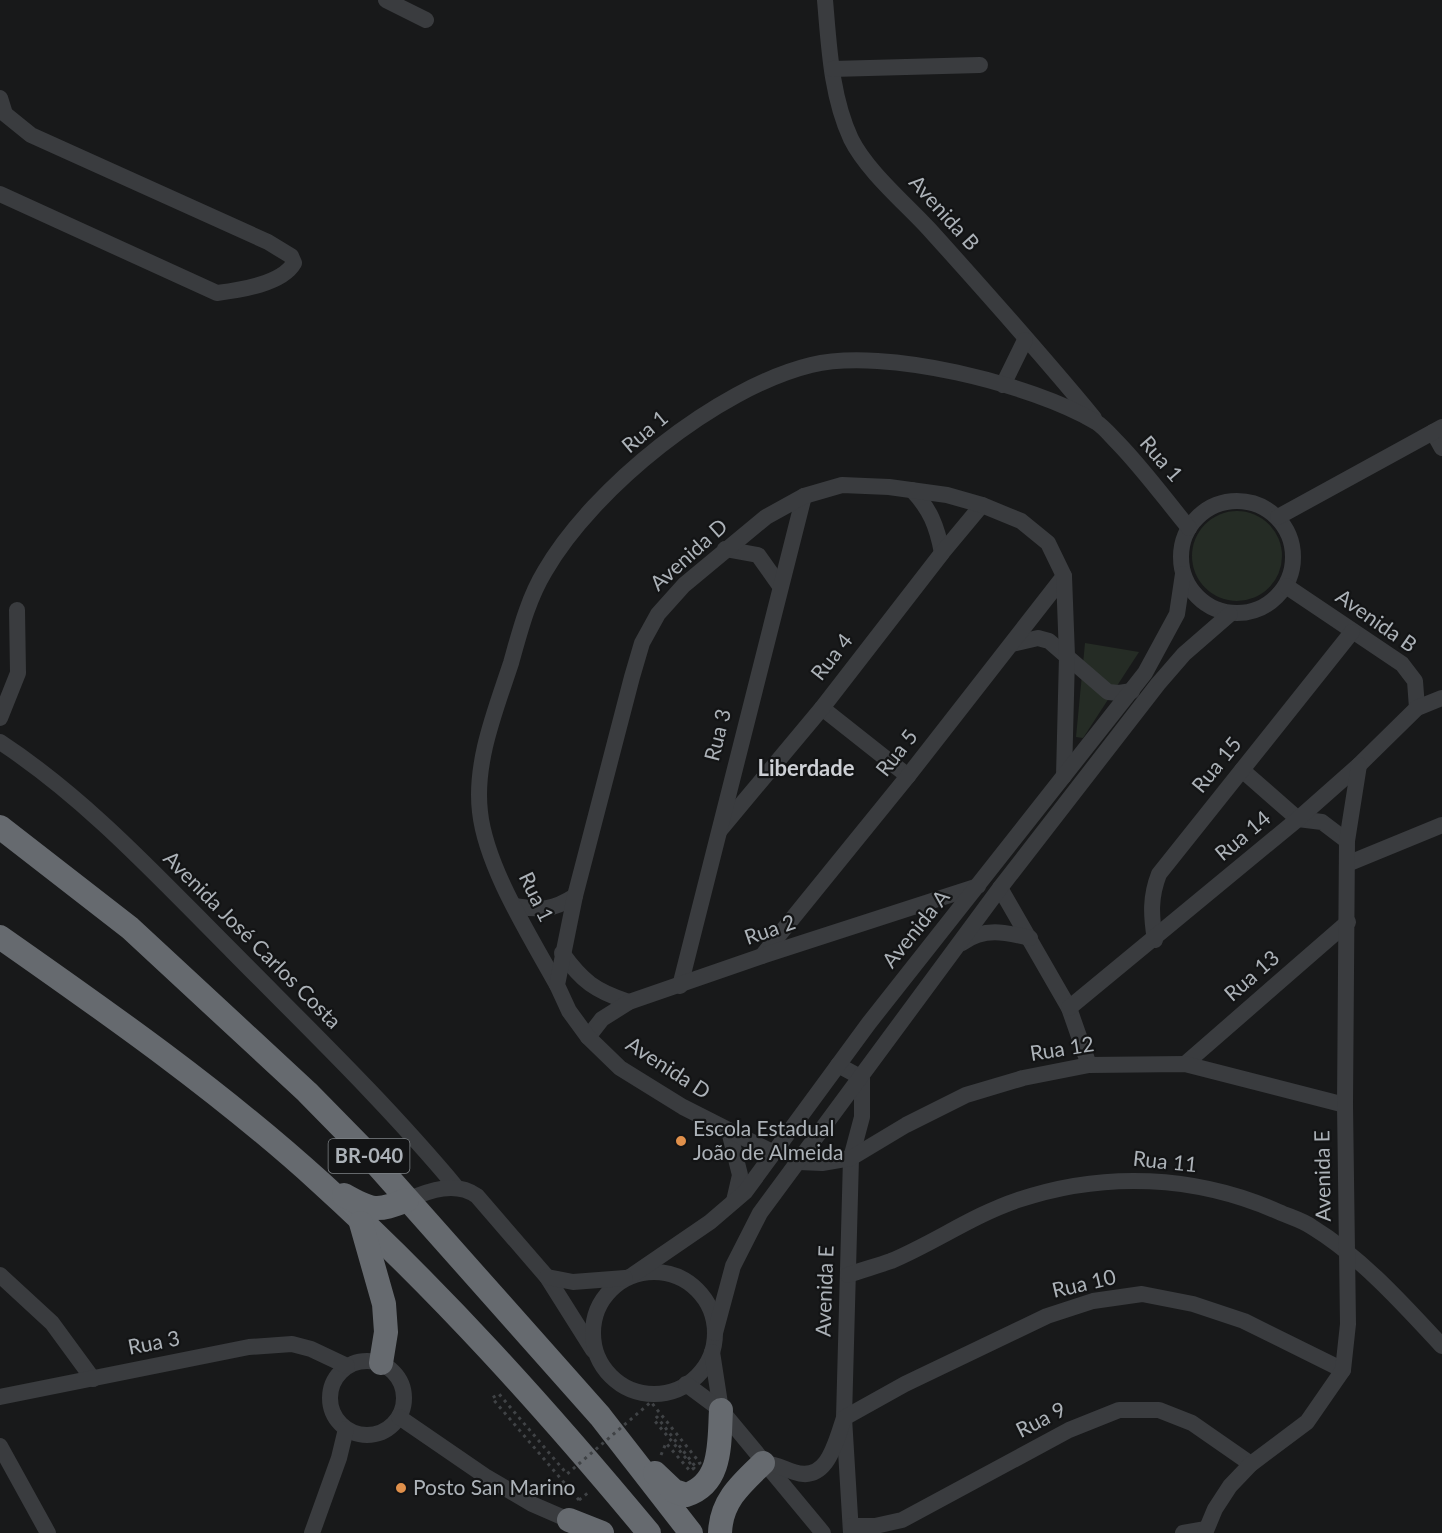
<svg xmlns="http://www.w3.org/2000/svg" width="1442" height="1533" viewBox="0 0 1442 1533" font-family="Lato,sans-serif">
<rect width="100%" height="100%" fill="#18191a"/>
<g fill="#252c25">
<circle cx="1237" cy="556" r="45"/>
<path d="M1085,643L1139,652L1083,738L1076,737Z"/>
</g>
<g fill="none" stroke-linecap="round" stroke-linejoin="round">
<g stroke="#404346" stroke-width="3" stroke-dasharray="3 4.5" stroke-linecap="butt">
<path d="M661,1455L666,1443"/>
<path d="M579,1500L589,1492"/>
</g>
<g stroke="#3a3c3f" stroke-width="16">
<path d="M386,0L426,20"/>
<path d="M825,0C829,46 831,96 851,139C867,171 904,202 929,229C985,291 1041,354 1094,418"/>
<path d="M832,69L980,65"/>
<path d="M0,98L5,114L31,135L268,242L291,256L294,263C282,284 240,290 217,293L0,194"/>
<path d="M1003,385L1025,340"/>
<path d="M1433,432L1442,448"/>
<path d="M912,490C930,509 937,526 942,553"/>
<circle cx="1237" cy="557" r="56"/>
<path d="M1278,517L1442,427"/>
<path d="M725,549L758,555L780,586"/>
<path d="M1286,586L1402,664L1415,681L1417,708"/>
<path d="M1012,644L1038,638L1049,641L1108,692L1119,693L1132,691"/>
<path d="M822,708L908,776"/>
<path d="M0,718L18,673L17,610"/>
<path d="M0,742C87,799 159,878 232,951C309,1029 387,1104 457,1188"/>
<path d="M1242,770L1298,819L1322,822L1347,841"/>
<path d="M720,830L822,708L942,553L982,505"/>
<path d="M1347,864L1442,825"/>
<path d="M1000,888L1069,1008L1089,1065"/>
<path d="M514,906C541,910 552,911 575,896"/>
<path d="M1155,940C1151,915 1150,897 1159,874L1352,632"/>
<path d="M962,943C984,927 1005,932 1030,938"/>
<path d="M562,953C582,981 595,991 629,1002"/>
<path d="M762,956L908,776L1064,576"/>
<path d="M557,985C530,936 486,867 480,812C474,762 496,709 511,663C520,631 528,599 545,571C593,488 717,388 811,365C885,347 1031,384 1096,422C1104,427 1111,436 1118,443C1144,470 1165,499 1189,528"/>
<path d="M680,986L804,496"/>
<path d="M1069,1008L1298,819L1359,765L1417,708L1442,698"/>
<path d="M588,1037L602,1019L629,1002L762,956L978,886"/>
<path d="M1185,1064L1348,922"/>
<path d="M838,1065L862,1078V1117L851,1158L844,1418L851,1533"/>
<path d="M729,1131L740,1175L734,1201"/>
<path d="M774,1153L683,1107L620,1068L588,1037L569,1011L557,985L575,896L632,677L642,643L658,614L684,585L766,517L804,496L842,485L889,487L947,495L982,505L1021,521L1048,543L1064,576L1067,656L1064,776"/>
<path d="M799,1162L822,1163L851,1158L906,1125L966,1095L1023,1078L1089,1065L1185,1064L1345,1105"/>
<path d="M407,1200C430,1190 456,1181 477,1196L547,1277L593,1350"/>
<circle cx="654" cy="1333" r="61"/>
<path d="M634,1274L710,1222L745,1192L869,1023L1145,673L1177,614L1183,574"/>
<path d="M0,1275L52,1323L93,1379"/>
<path d="M848,1275C862,1270 877,1266 891,1261C934,1243 973,1215 1018,1200C1104,1171 1196,1175 1279,1212C1290,1217 1302,1220 1312,1227C1361,1257 1403,1304 1442,1346"/>
<path d="M547,1277L573,1282L625,1278"/>
<path d="M715,1333L733,1266L760,1213L1000,888L1158,684L1184,654L1230,614"/>
<path d="M712,1352L721,1410"/>
<circle cx="367" cy="1398" r="37"/>
<path d="M686,1384L721,1410L823,1533"/>
<path d="M0,1397L249,1347L292,1344L311,1349L347,1366"/>
<path d="M399,1417L485,1476L532,1504L569,1520L575,1528"/>
<path d="M0,1446L48,1533"/>
<path d="M763,1463C776,1464 782,1468 794,1472C828,1484 836,1440 844,1418L905,1384L1047,1316L1093,1301L1142,1294L1193,1304L1244,1321L1343,1370"/>
<path d="M851,1526H875L902,1520L1069,1430L1119,1410H1159L1192,1423L1251,1464"/>
<path d="M312,1533L339,1458L346,1429"/>
<path d="M1183,1533L1206,1529"/>
<path d="M1205,1533L1215,1509L1230,1486L1251,1464L1307,1422L1343,1370L1348,1324L1345,1105L1347,841L1359,765"/>
</g>
<g stroke="#666a6f" stroke-width="24">
<path d="M0,827L130,928L307,1092L362,1148L600,1416L691,1533"/>
<path d="M0,937C110,1014 221,1092 320,1182C440,1291 546,1409 649,1533"/>
<path d="M344,1195C372,1211 377,1212 407,1200"/>
<path d="M361,1223L384,1304L386,1332L381,1363"/>
<path d="M655,1473L674,1491L686,1495C723,1483 719,1442 721,1410"/>
<path d="M569,1520L602,1533"/>
<path d="M720,1533C721,1501 741,1484 763,1463"/>
</g>
<path stroke="#404346" stroke-width="3" stroke-dasharray="3 4.5" stroke-linecap="butt" d="M579,1500L492,1398L499,1394L567,1474L651,1402L700,1463L695,1466L657,1417L654,1420L694,1468L690,1471L666,1443"/>
</g>
<g fill="#e0904b" stroke="#131415" stroke-width="2">
<circle cx="681" cy="1141" r="6"/>
<circle cx="401" cy="1488" r="6"/>
</g>
<g text-anchor="middle" stroke-width="4.5" stroke-linejoin="round" paint-order="stroke">
<rect fill="#131415" stroke="#7e8387" stroke-width="1.5" x="328.5" y="1139" width="81" height="34" rx="4.5"/>
<g font-size="20" font-weight="bold" fill="#acb2b8">
<text x="369" y="1163">BR-040</text>
</g>
<g font-size="21" fill="#acb2b8" stroke="#131415">
<text transform="translate(944 213) rotate(48)" y="7">Avenida B</text>
<text transform="translate(645 432) rotate(-40)" y="7">Rua 1</text>
<text transform="translate(1161 459) rotate(49)" y="7">Rua 1</text>
<text transform="translate(689 555) rotate(-42)" y="7">Avenida D</text>
<text transform="translate(1376 621) rotate(35)" y="7">Avenida B</text>
<text transform="translate(832 657) rotate(-52)" y="7">Rua 4</text>
<text transform="translate(718 735) rotate(-76)" y="7">Rua 3</text>
<text transform="translate(897 753) rotate(-52)" y="7">Rua 5</text>
<text transform="translate(1217 765) rotate(-51)" y="7">Rua 15</text>
<text transform="translate(1243 836) rotate(-40)" y="7">Rua 14</text>
<text transform="translate(536 897) rotate(64)" y="7">Rua 1</text>
<text transform="translate(916 929) rotate(-51)" y="7">Avenida A</text>
<text transform="translate(770 930) rotate(-19)" y="7">Rua 2</text>
<text transform="translate(252 940) rotate(45)" y="7">Avenida José Carlos Costa</text>
<text transform="translate(1252 976) rotate(-41)" y="7">Rua 13</text>
<text transform="translate(1062 1049) rotate(-9)" y="7">Rua 12</text>
<text transform="translate(668 1068) rotate(33)" y="7">Avenida D</text>
<text transform="translate(1165 1162) rotate(6)" y="7">Rua 11</text>
<text transform="translate(1323 1176) rotate(-91)" y="7">Avenida E</text>
<text transform="translate(1084 1284) rotate(-13)" y="7">Rua 10</text>
<text transform="translate(825 1291) rotate(-88)" y="7">Avenida E</text>
<text transform="translate(154 1343) rotate(-11)" y="7">Rua 3</text>
<text transform="translate(1041 1420) rotate(-27)" y="7">Rua 9</text>
</g>
<g font-size="21" fill="#acb2b8" stroke="#131415" text-anchor="start">
<text x="693" y="1136">Escola Estadual<tspan x="693" dy="24">João de Almeida</tspan></text>
<text x="413" y="1495">Posto San Marino</text>
</g>
<g font-size="22" font-weight="bold" fill="#cdd0d5" stroke="#131415">
<text x="806" y="776">Liberdade</text>
</g>
</g>
</svg>
